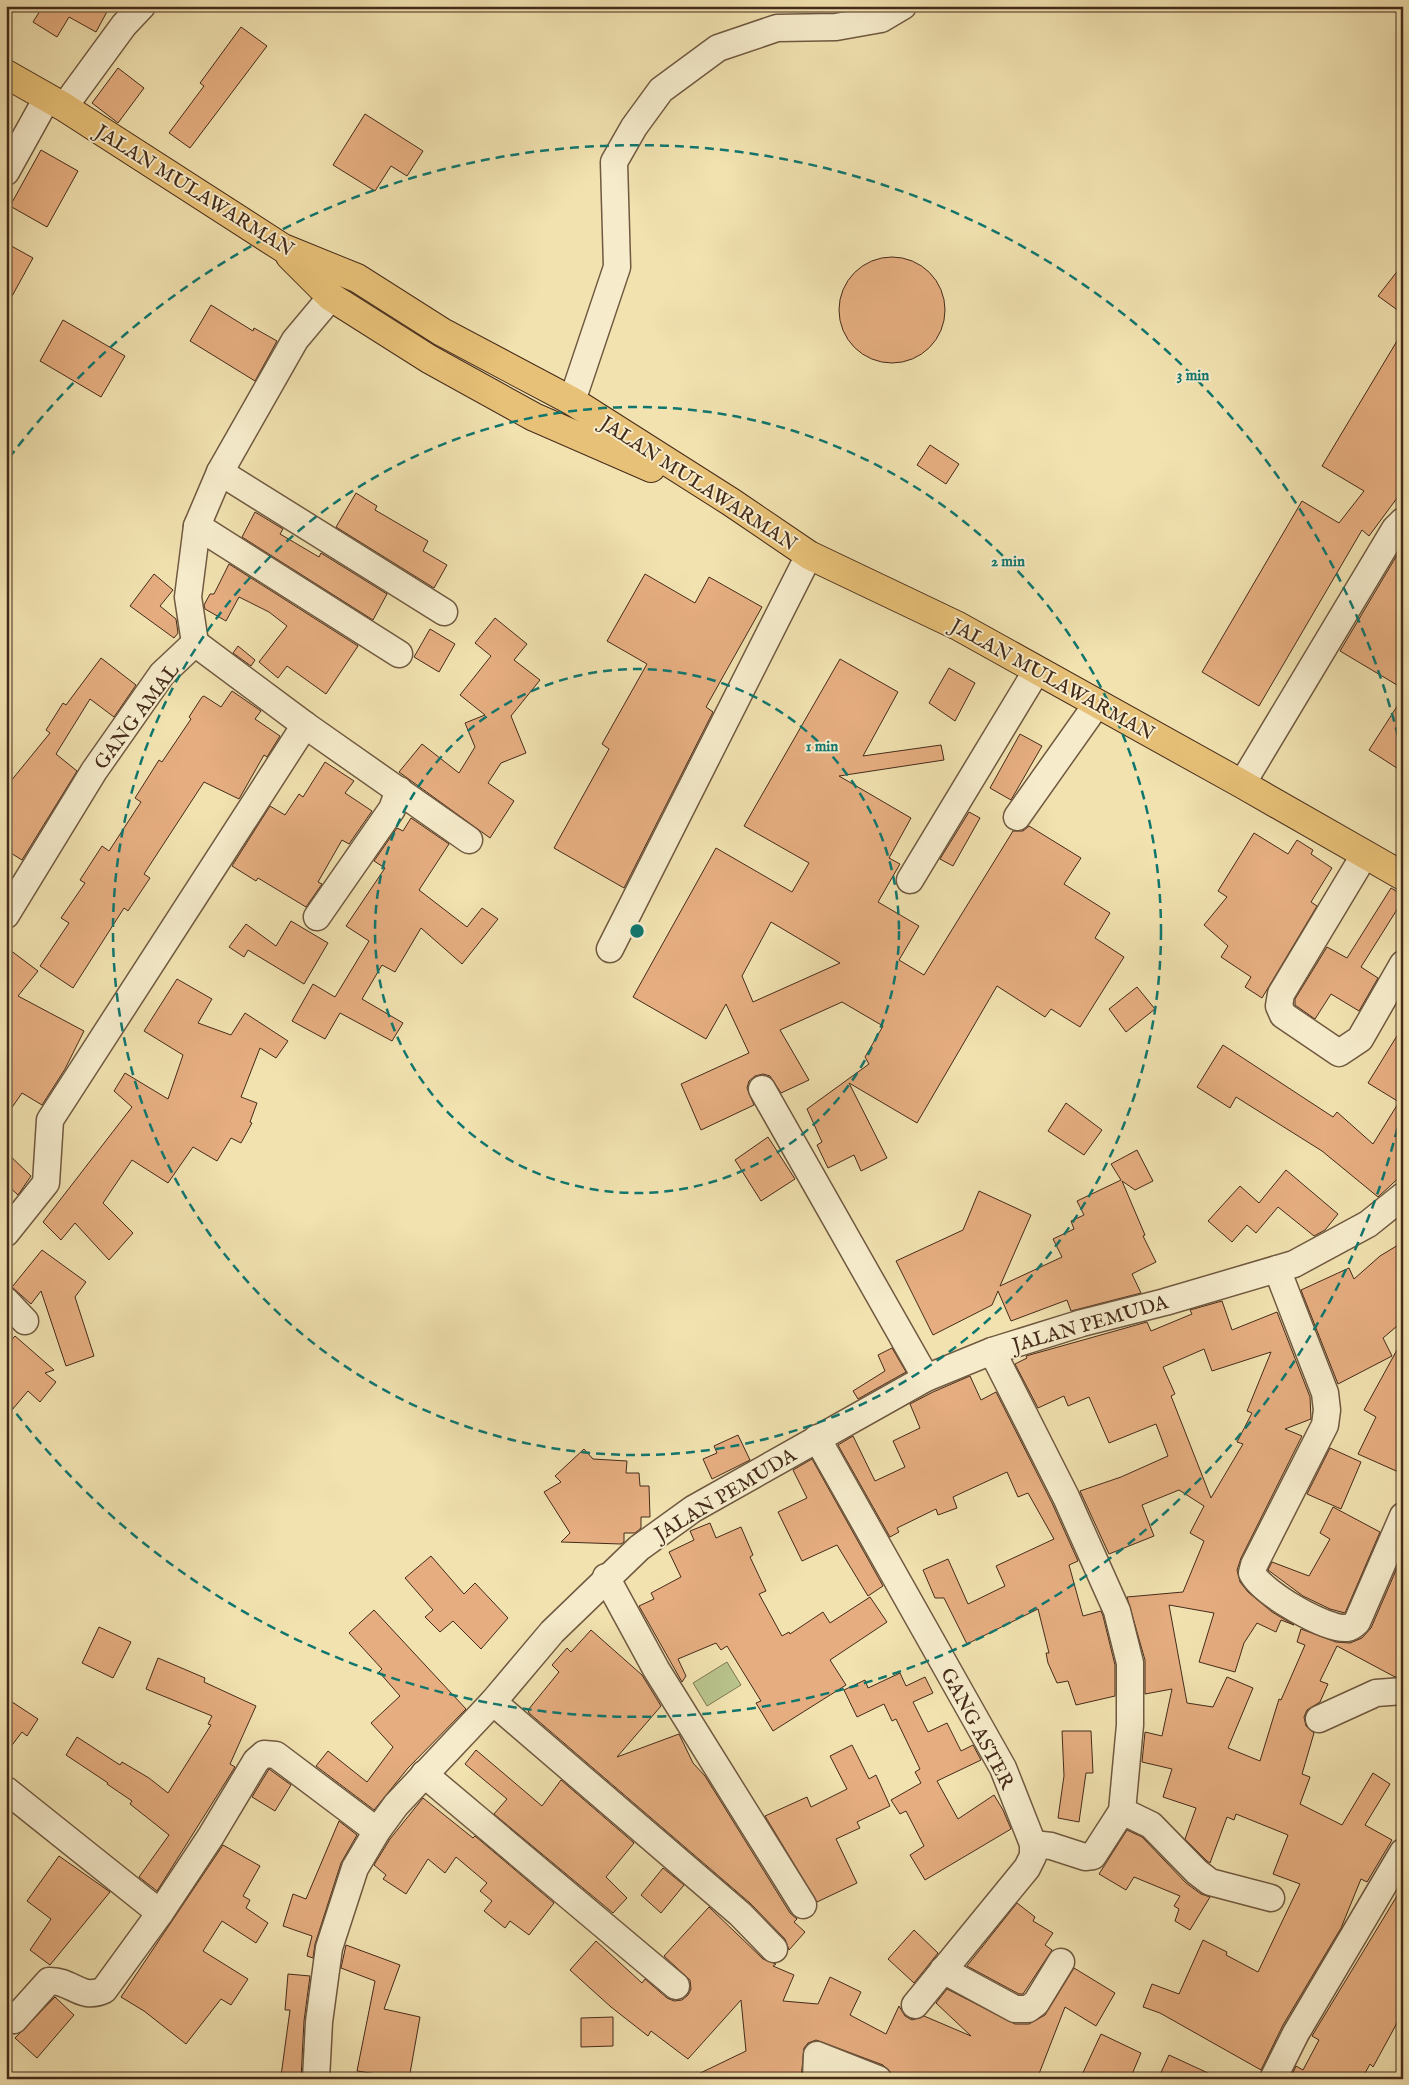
<svg xmlns="http://www.w3.org/2000/svg" width="1409" height="2085" viewBox="0 0 1409 2085" font-family="'IM FELL English',serif">
<rect width="100%" height="100%" fill="#f1e2b0"/>
<filter id="stains"><feTurbulence type="fractalNoise" baseFrequency=".004" numOctaves="4"/><feColorMatrix values="0 0 0 0 .2 0 0 0 0 .09 0 0 0 0 .02 0 0 0 .5 -.17"/></filter>
<radialGradient id="worn" r=".72"><stop offset=".6" stop-color="#630" stop-opacity="0"/><stop offset="1" stop-color="#630" stop-opacity=".3"/></radialGradient>
<path fill="#b9c38c" stroke="#7f7753" d="M727,1662L741,1685L707,1706L693,1683Z"/>
<g fill="#e6ae80" stroke="#452b1a" fill-rule="evenodd">
<path d="M43,6H110L96,32L69,17L57,37L33,22Z"/>
<path d="M241,27L267,46L190,148L169,133L204,86L200,83Z"/>
<path d="M118,68L144,88L118,123L92,103Z"/>
<path d="M365,114L423,151L407,176L391,166L375,191L333,165Z"/>
<path d="M41,150L78,171L47,227L10,206Z"/>
<path d="M6,243L33,258L6,307Z"/>
<circle cx="892" cy="310" r="53"/>
<path d="M1403,264V314L1378,296Z"/>
<path d="M211,305L253,331L254,328L277,341L255,381L190,341Z"/>
<path d="M63,320L125,356L101,397L40,361Z"/>
<path d="M1403,331V490L1369,536L1362,530L1259,706L1202,672L1302,501L1339,523L1364,491L1322,466Z"/>
<path d="M930,445L959,464L946,484L917,465Z"/>
<path d="M356,493L377,506L375,510L428,541L423,551L447,565L434,588L336,527Z"/>
<path d="M255,512L283,529L280,534L319,557L321,553L387,594L373,620L242,537Z"/>
<path d="M1403,545V675L1397,685L1340,651Z"/>
<path d="M229,564L358,646L326,694L287,666L278,678L259,662L287,626L269,612L239,597L226,621L205,609L204,605L210,594H214Z"/>
<path d="M154,574L173,590L160,606L176,619L178,633L174,638L130,606Z"/>
<path d="M645,574L695,603L709,577L762,607L706,707L713,712L624,888L554,848L609,749L602,744L647,664L607,641Z"/>
<path d="M495,618L527,644L514,660L540,680L511,716L526,753L501,763L488,783L514,801L490,838L399,772L422,744L459,773L475,747L465,723L485,715L460,695L491,656L475,643Z"/>
<path d="M430,629L455,644L439,672L414,657Z"/>
<path d="M238,646L255,660L251,666L233,653Z"/>
<path d="M101,658L136,685L114,717L90,699L56,754L77,771L22,860L6,850V787L50,733L46,730L63,703L66,705Z"/>
<path d="M840,659L898,692L863,756L941,745L944,760L839,776L911,818L889,858L900,864L878,902L919,926L899,960L924,975L1013,831H1023L1029,826L1081,858L1064,884L1110,913L1095,938L1124,957L1080,1027L1051,1009L1045,1017L997,986L917,1123L849,1083L887,1158L861,1171L854,1155L828,1168L817,1145L822,1142L807,1109L869,1064L865,1057L883,1026L842,1002L780,1030L809,1080L781,1093L770,1076L763,1074L755,1076L749,1081L747,1088L754,1105L701,1130L681,1084L749,1053L726,1004L706,1039L633,997L716,848L792,892L809,863L744,826ZM771,922L840,963L753,1002L742,976Z"/>
<path d="M949,668L975,683L955,721L929,703Z"/>
<path d="M232,691L261,711L255,719L280,736L267,757L264,755L239,799L204,782L144,874L150,878L128,911L124,908L73,988L40,966L69,923L61,918L85,883L80,880L102,846L109,851L141,802L135,798L159,760L162,762L191,719L189,717L202,697L204,696L221,707Z"/>
<path d="M1403,697V772L1369,750Z"/>
<path d="M1020,734L1042,746L1011,800L990,788Z"/>
<path d="M325,762L354,781L345,793L372,811L349,844L342,840L318,882L322,884L306,907L258,878L256,881L232,866L270,806L285,815L299,794L303,797Z"/>
<path d="M969,812L980,818L953,866L940,859Z"/>
<path d="M411,818L449,844L419,890L467,927L482,908L498,919L462,964L421,928L395,972L382,965L362,999L403,1023L392,1041L340,1013L325,1039L292,1021L313,984L335,997L369,941L346,926L385,868L374,861L397,828L403,831Z"/>
<path d="M1254,833L1288,854L1297,840L1313,850L1311,854L1332,868L1311,902L1317,906L1262,998L1245,987L1251,977L1221,957L1228,946L1204,925L1227,897L1218,891Z"/>
<path d="M1391,888L1403,895V900L1361,967L1378,978L1359,1011L1331,994L1315,1019L1295,1005V999L1327,947L1347,958Z"/>
<path d="M291,921L328,943L304,984L248,950L244,957L229,947L246,924L276,946Z"/>
<path d="M6,947L38,971L18,996L84,1031L65,1069L42,1105L22,1093L6,1116Z"/>
<path d="M177,979L212,999L198,1023L231,1035L245,1013L288,1041L276,1058L260,1048L241,1097L257,1103L250,1122L252,1123L241,1143L231,1138L217,1161L193,1147L168,1183L132,1160L103,1203L133,1233L109,1260L75,1223L61,1240L43,1222L132,1107L114,1091L125,1073L168,1099L183,1055L144,1031Z"/>
<path d="M1137,987L1155,1009L1126,1032L1109,1009Z"/>
<path d="M1403,1026V1174L1378,1197L1322,1151L1236,1097L1230,1108L1197,1087L1223,1045L1333,1117L1337,1112L1373,1144L1399,1102L1368,1083Z"/>
<path d="M1066,1103L1102,1130L1084,1155L1048,1131Z"/>
<path d="M768,1137L795,1179L761,1201L735,1160Z"/>
<path d="M1137,1150L1153,1181L1135,1190L1122,1181L1145,1235L1143,1236L1156,1262L1132,1274L1141,1293L1071,1311L1067,1300L1011,1321L998,1291L992,1305L933,1335L896,1261L963,1230L979,1191L1031,1215L1000,1286L1062,1257L1053,1239L1074,1229L1071,1221L1084,1215L1077,1201L1121,1180L1111,1164Z"/>
<path d="M6,1152L31,1176L18,1195L6,1184Z"/>
<path d="M1286,1170L1338,1214L1325,1230L1314,1236L1278,1207L1256,1233L1247,1225L1232,1242L1208,1221L1240,1186L1259,1203Z"/>
<path d="M1403,1242V1321L1383,1338L1392,1356L1338,1384L1301,1290L1349,1268L1354,1279L1380,1256Z"/>
<path d="M42,1250L86,1282L75,1297L94,1356L66,1366L41,1291L31,1304L12,1287Z"/>
<path d="M1222,1301L1232,1330L1277,1312L1310,1397L1311,1419L1285,1429L1302,1436L1241,1558L1237,1570L1240,1582L1248,1592L1272,1612L1294,1625L1281,1620L1276,1632L1257,1623L1244,1643L1235,1672L1199,1662L1214,1613L1169,1605L1187,1703L1213,1707L1227,1677L1253,1688L1228,1748L1260,1761L1279,1699L1281,1700L1305,1645L1297,1642L1301,1629L1336,1642L1350,1643L1362,1638L1371,1628L1403,1554V1676L1395,1677L1337,1646L1320,1681L1328,1684L1320,1702L1307,1710L1304,1717L1306,1726L1314,1733L1302,1774L1310,1777L1300,1804L1342,1825L1373,1773L1390,1784L1365,1825L1392,1840L1367,1882L1361,1879L1341,1928L1283,2025L1261,2070L1160,2013L1143,2007L1152,1984L1179,1994L1203,1940L1227,1952L1226,1955L1258,1972L1300,1884L1273,1874L1288,1835L1236,1814L1234,1820L1227,1817L1210,1863L1207,1861L1185,1839L1196,1808L1163,1797L1172,1769L1142,1762L1145,1732L1162,1736L1172,1689L1145,1694V1660L1127,1597L1183,1592L1204,1541L1190,1533L1204,1506L1179,1490L1142,1505L1154,1536L1109,1554L1080,1491L1121,1477L1168,1456L1156,1424L1109,1443L1089,1397L1068,1406L1064,1396L1038,1408L1015,1364L1027,1358L1026,1356L1147,1322L1151,1331L1192,1314L1190,1310ZM1204,1349L1212,1371L1271,1352L1247,1411L1252,1413L1237,1442L1243,1444L1211,1498L1171,1396L1175,1394L1163,1367Z"/>
<path d="M15,1336L54,1370L45,1373L56,1382L40,1402L28,1391L6,1417V1346Z"/>
<path d="M1403,1339V1474L1358,1454L1376,1417L1364,1410Z"/>
<path d="M892,1348L906,1372L858,1399L853,1391L885,1371L878,1355Z"/>
<path d="M970,1376L981,1400L996,1392L1052,1503L1078,1561L1069,1565L1083,1616L1101,1611L1103,1616L1115,1665V1696L1076,1705L1068,1681L1057,1683L1048,1663L1046,1653H1049L1038,1609L967,1644L944,1598H935L923,1570L948,1559L968,1604L1005,1586L996,1566L1054,1539L1028,1493L1018,1497L1007,1472L953,1497L957,1508L938,1515L936,1509L897,1528L899,1532L890,1537L838,1445L853,1436L875,1481L905,1467L893,1441L920,1428L910,1404L933,1392Z"/>
<path d="M738,1435L750,1460L712,1479L703,1459L717,1453L714,1446Z"/>
<path d="M1330,1448L1361,1462L1341,1509L1307,1494Z"/>
<path d="M584,1449L593,1459L627,1461L626,1473H639L640,1486H649L650,1517H641V1528L635,1533H624V1542L621,1544L561,1542L570,1533L544,1492L561,1482L555,1476Z"/>
<path d="M812,1459L883,1586L868,1596L837,1545L802,1561L778,1512L807,1498L793,1470Z"/>
<path d="M1333,1507L1380,1532L1345,1613L1330,1609L1303,1596L1268,1570L1272,1562L1309,1576L1330,1539L1320,1533Z"/>
<path d="M710,1523L716,1538L741,1527L753,1555L750,1557L766,1591L759,1594L782,1636L789,1632L790,1634L823,1612L830,1623L870,1597L887,1622L830,1660L846,1685L773,1731L756,1703L761,1701L727,1646L721,1650L716,1643L678,1659L686,1676L682,1682L639,1606L654,1599L651,1593L681,1577L669,1552L694,1540L690,1531Z"/>
<path d="M431,1556L464,1594L475,1583L508,1618L481,1649L453,1621L440,1632L425,1617L433,1610L405,1578Z"/>
<path d="M374,1610L466,1709L408,1768L374,1810L316,1766L328,1751L367,1782L393,1747L371,1723L400,1696L379,1672L382,1669L349,1633Z"/>
<path d="M99,1627L131,1642L113,1678L82,1663Z"/>
<path d="M591,1630L642,1675L661,1706L617,1757L679,1734L693,1763L705,1776L790,1913L797,1919L794,1922L805,1932L789,1950L785,1939L750,1903L529,1713L528,1710L559,1672L552,1665L567,1648L571,1652Z"/>
<path d="M158,1658L205,1678L204,1682L256,1706L230,1764L235,1767L157,1891L139,1877L169,1835L130,1804L132,1801L107,1784L108,1783L66,1755L77,1737L120,1765L122,1762L149,1778L168,1793L211,1725L208,1724L212,1716L146,1689Z"/>
<path d="M900,1673L906,1686L925,1677L933,1693L913,1702L928,1732L947,1723L961,1751L973,1745L981,1760L937,1781L958,1819L994,1795L1003,1810L1011,1829L925,1880L910,1855L924,1846L906,1811L900,1814L891,1800L921,1783L915,1772L920,1769L896,1719L892,1721L884,1704L857,1717L844,1690L865,1680L868,1688Z"/>
<path d="M6,1698L38,1719L27,1736L22,1732L6,1753Z"/>
<path d="M1062,1731H1091L1093,1773H1086L1079,1822L1058,1818L1064,1776Z"/>
<path d="M852,1745L869,1779L876,1775L890,1806L857,1822L860,1828L836,1839L857,1883L817,1902L765,1816L807,1797L811,1807L847,1789L830,1756Z"/>
<path d="M476,1750L542,1806L561,1780L634,1843L606,1877L627,1898L613,1913L494,1814L507,1799L465,1764Z"/>
<path d="M269,1769L291,1785L275,1811L252,1797Z"/>
<path d="M423,1798L473,1838L475,1836L554,1903L529,1935L510,1921L505,1928L484,1911L492,1901L480,1891L487,1883L456,1857L445,1873L428,1859L406,1894L383,1879L386,1875L374,1865L390,1839Z"/>
<path d="M339,1821L357,1835L341,1863L315,1944L313,1958L307,1956L312,1936L283,1926L293,1894L306,1899Z"/>
<path d="M1127,1830L1142,1837L1186,1883L1201,1894L1210,1897L1190,1930L1175,1921L1179,1909L1174,1906L1180,1896L1134,1877L1126,1890L1099,1874Z"/>
<path d="M223,1845L260,1866L243,1896L250,1900L246,1908L268,1923L256,1943L222,1921L203,1951L248,1979L231,2005L221,1999L186,2044L144,2011L121,1997Z"/>
<path d="M59,1856L110,1892L50,1965L30,1950L51,1919L27,1901Z"/>
<path d="M663,1868L684,1885L661,1913L641,1895Z"/>
<path d="M1403,1886V2012L1373,2067L1370,2064L1362,2079H1290L1296,2066L1303,2070L1319,2040L1312,2036Z"/>
<path d="M1017,1903L1035,1917L1033,1921L1053,1933L1045,1945L1052,1950L1023,1994H1019L967,1966Z"/>
<path d="M709,1907L763,1959L776,1964L773,1966L794,1975L783,2001L818,2004L830,1977L861,1992L850,2015L886,2034L899,2006L905,2016L912,2020L924,2016L971,2036L936,2003L947,1989L1015,2024H1029L1045,2015L1074,1968L1115,1993L1096,2026L1065,2007L1037,2079H908L896,2073L894,2075L892,2074L883,2065L816,2040L808,2043L804,2048L801,2079L690,2078L746,2051L741,2000L688,2059L651,2031L648,2036L611,2007L570,1970L596,1941L642,1983L645,1979L667,1998L674,2001L682,2000L688,1995L691,1989L690,1980L664,1956Z"/>
<path d="M914,1930L938,1953L914,1983L888,1959Z"/>
<path d="M346,1945L400,1965L384,2009L420,2017L409,2079L357,2071L375,1981L341,1968Z"/>
<path d="M288,1974L310,1976L304,2021L301,2079L281,2076L290,2010H285Z"/>
<path d="M55,1997L74,2015L37,2058L15,2038Z"/>
<path d="M613,2017V2046L581,2047V2018Z"/>
<path d="M1101,2034L1141,2053L1130,2079H1080Z"/>
<path d="M1169,2055L1221,2079H1158Z"/>
</g>
<g fill="none" stroke-linecap="round" stroke-linejoin="round">
<defs>
<g id="minor">
<path d="M64,107L124,25L142,6"/>
<path d="M6,172L47,98"/>
<path d="M572,401L617,267L614,162L634,127L661,90L718,48L777,28L836,27L881,19L903,6"/>
<path d="M220,472L444,612"/>
<path d="M197,526L399,654"/>
<path d="M195,643L188,597L197,526L220,472L295,340L331,297"/>
<path d="M195,643L305,725L469,840"/>
<path d="M1242,784L1395,529L1403,521"/>
<path d="M1017,817L1097,704"/>
<path d="M1365,854L1281,994L1279,1006L1283,1015L1339,1053L1360,1039L1403,964"/>
<path d="M910,880L1037,670"/>
<path d="M6,915L94,771L162,674L195,643"/>
<path d="M317,917L392,809L399,790"/>
<path d="M610,949L809,555"/>
<path d="M762,1089L926,1378"/>
<path d="M6,1233L46,1183L50,1120L305,725"/>
<path d="M1277,1269L1325,1393L1327,1410L1325,1425L1254,1565L1252,1573C1262,1593 1326,1630 1347,1628C1352,1627 1354,1625 1357,1622L1403,1516"/>
<path d="M6,1301L25,1321"/>
<path d="M992,1351L1066,1497L1117,1611L1130,1663V1725L1122,1811L1093,1856L1085,1857L1051,1846L1033,1844"/>
<path d="M817,1438L1003,1768L1033,1844V1856L1027,1868L915,2005"/>
<path d="M606,1577L656,1669L803,1905"/>
<path d="M493,1702L740,1914L774,1949"/>
<path d="M1319,1719L1376,1693L1403,1691"/>
<path d="M424,1774L676,1986"/>
<path d="M6,1790L160,1913"/>
<path d="M1122,1811L1151,1825L1197,1872L1210,1882L1271,1898"/>
<path d="M943,1970L1015,2009H1028L1036,2003L1061,1962"/>
<path d="M14,2020L49,1981C72,1980 80,2001 104,1990L160,1913L211,1836L256,1761L264,1754L276,1755L377,1831"/>
<path d="M316,2079L319,2022L329,1948L355,1868L377,1831L396,1805L493,1702L552,1632L639,1548L693,1509L926,1378L992,1351L1082,1323L1165,1302L1294,1264L1368,1224L1403,1196"/>
<path d="M816,2079L817,2055L878,2079"/>
<path d="M1273,2079L1296,2033L1403,1852"/>
</g>
<g id="highway">
<path d="M6,74L64,107L283,248L357,278L442,332L572,401L731,502L809,555L958,626L1242,784L1403,876"/>
<path d="M290,256L331,297L429,359L534,417L651,468"/>
</g>
</defs>
<use href="#minor" stroke="#705940" stroke-width="29"/>
<use href="#highway" stroke="#452b1a" stroke-width="30"/>
<use href="#minor" stroke="#f6eccc" stroke-width="26"/>
<use href="#highway" stroke="#e8c178" stroke-width="28"/>
</g>
<g fill="none" stroke="#0f766e" stroke-width="2.5" stroke-dasharray="9 6">
<circle cx="637" cy="931" r="262"/>
<circle cx="637" cy="931" r="524"/>
<path d="M1401 1114A786 786 0 0 1 9 1404M9 458A786 786 0 0 1 1401 748"/>
</g>
<g text-anchor="middle" stroke-width="4" stroke-linejoin="round" paint-order="stroke">
<g font-size="20" fill="#452b1a" stroke="#f6eccc">
<text transform="translate(195 190) rotate(32)" y="7">JALAN MULAWARMAN</text>
<text transform="translate(699 483) rotate(33)" y="7">JALAN MULAWARMAN</text>
<text transform="translate(1053 679) rotate(29)" y="7">JALAN MULAWARMAN</text>
<text transform="translate(136 716) rotate(-53)" y="7">GANG AMAL</text>
<text transform="translate(1090 1323) rotate(-16)" y="7">JALAN PEMUDA</text>
<text transform="translate(725 1494) rotate(-31)" y="7">JALAN PEMUDA</text>
<text transform="translate(978 1728) rotate(62)" y="7">GANG ASTER</text>
</g>
</g>
<circle cx="637" cy="931" r="8" fill="#0f766e" stroke="#f6eccc" stroke-width="2.5"/>
<g font-size="15" text-anchor="middle" font-weight="bold" fill="#0f766e" stroke="#f6eccc" stroke-width="4" stroke-linejoin="round" paint-order="stroke">
<text x="1193" y="380">3 min</text>
<text x="1008" y="566">2 min</text>
<text x="822" y="751">1 min</text>
</g>
<rect width="1409" height="2085" fill="none" stroke="#f1e2b0" stroke-width="25"/>
<rect x="8" y="8" width="1394" height="2070" fill="none" stroke="#452b1a" stroke-width="2.5"/>
<rect x="12" y="12" width="1384" height="2060" fill="none" stroke="#452b1a"/>
<rect width="100%" height="100%" filter="url(#stains)"/>
<rect width="100%" height="100%" fill="url(#worn)"/>
</svg>
